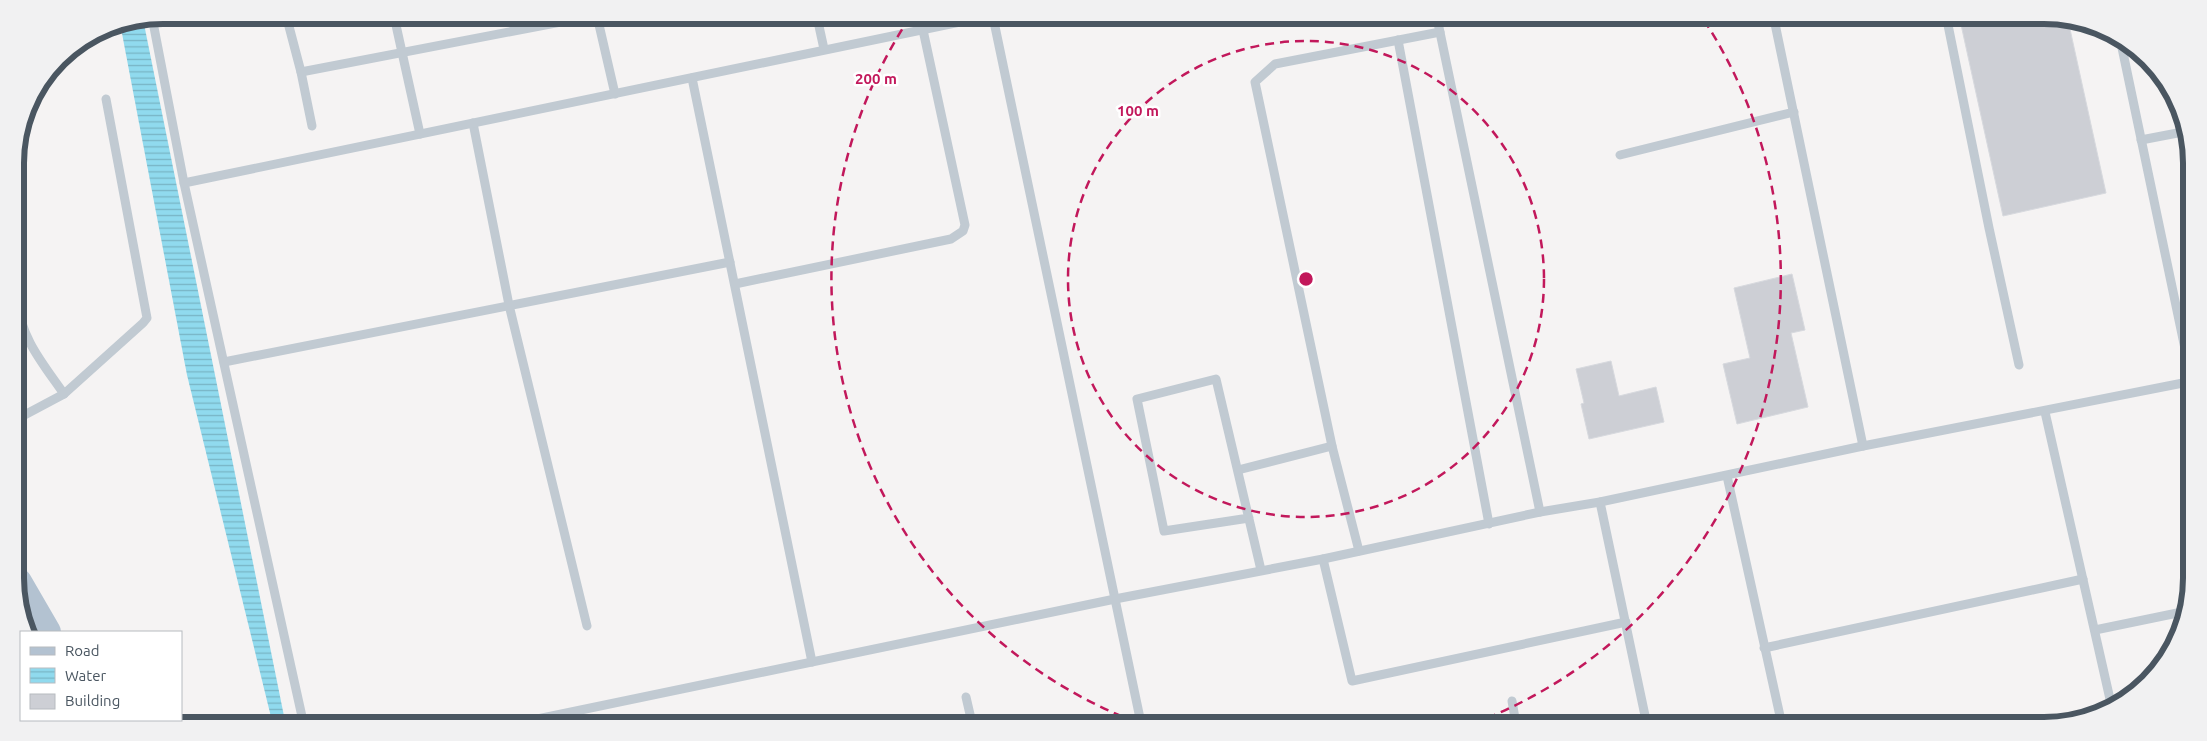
<svg xmlns="http://www.w3.org/2000/svg" width="2207" height="741" viewBox="0 0 2207 741" font-family="Ubuntu,sans-serif">
<defs>
<pattern id="water-rules" width="6" height="5" patternUnits="userSpaceOnUse" patternTransform="scale(1.25)"><rect width="6" height="5" fill="#90daee"/><path d="M0 2.5h6" fill="none" stroke="#78b4c4"/></pattern>
</defs>
<rect width="100%" height="100%" fill="#f5f3f3"/>
<path fill="url(#water-rules)" d="M143,19L285,721H272L187,375L120,23Z"/>
<g fill="#cdcfd5" stroke="#d7d9de">
<path d="M1960,20H2068L2106,193L2003,216Z"/>
<path d="M1792,274L1805,330L1791,333L1808,407L1737,424L1723,364L1750,358L1734,288Z"/>
<path d="M1611,361L1619,396L1656,387L1664,422L1589,439L1581,404L1584,403L1576,369Z"/>
</g>
<g fill="none" stroke-linecap="round" stroke-linejoin="round">
<g stroke="#c1cad2" stroke-width="9">
<path d="M286,15L301,72L312,126"/>
<path d="M394,16L420,134"/>
<path d="M597,16L615,94"/>
<path d="M152,17L184,183L303,721"/>
<path d="M817,17L824,49"/>
<path d="M993,17L1141,723"/>
<path d="M1437,18L1540,512"/>
<path d="M1774,19L1863,446"/>
<path d="M1947,20L1989,228L2019,365"/>
<path d="M1398,40L1489,524"/>
<path d="M2121,43L2188,363"/>
<path d="M301,72L592,16"/>
<path d="M692,78L812,662"/>
<path d="M473,123L509,305L587,626"/>
<path d="M2141,140L2188,131"/>
<path d="M1620,155L1794,112"/>
<path d="M184,183L984,17"/>
<path d="M735,284L951,239L963,231L965,225L923,30"/>
<path d="M16,298C22,340 41,361 64,394"/>
<path d="M224,362L730,262"/>
<path d="M2045,412L2112,708"/>
<path d="M17,419L64,394L143,323L147,318L106,99"/>
<path d="M1238,470L1332,446"/>
<path d="M1727,476L1782,725"/>
<path d="M1600,502L1647,725"/>
<path d="M1249,518L1164,531L1137,399L1216,379L1261,570"/>
<path d="M1359,551L1332,446L1255,82L1275,64L1440,32"/>
<path d="M1323,559L1352,681L1626,622"/>
<path d="M2095,630L2187,611"/>
<path d="M1764,648L2083,579"/>
<path d="M966,697L972,723"/>
<path d="M1512,701L1516,724"/>
<path d="M523,722L1115,599L1323,559L1540,512L1600,502L1863,446L2188,382"/>
</g>
<path stroke="#b3c2d1" stroke-width="28" d="M18,582L47,632"/>
</g>
<g fill="none" stroke="#c2185b" stroke-width="2.5" stroke-dasharray="9 6">
<circle cx="1306" cy="279" r="238"/>
<path d="M1136 722A475 475 0 0 1 908 20M1704 20A475 475 0 0 1 1472 724"/>
</g>
<path d="M0 0H2207V741H0ZM163 24H2044A139 139 0 0 1 2183 163V578A139 139 0 0 1 2044 717H163A139 139 0 0 1 24 578V163A139 139 0 0 1 163 24Z" fill="#f1f1f2" fill-rule="evenodd"/>
<path fill="none" stroke="#4a5661" stroke-width="6" d="M163 24H2044A139 139 0 0 1 2183 163V578A139 139 0 0 1 2044 717H163A139 139 0 0 1 24 578V163A139 139 0 0 1 163 24Z"/>
<circle cx="1306" cy="279" r="8" fill="#c2185b" stroke="#fff" stroke-width="2.5"/>
<g font-size="15" text-anchor="middle" font-weight="bold" fill="#c2185b" stroke="#fff" stroke-width="5" stroke-linejoin="round" paint-order="stroke">
<text x="876" y="84">200 m</text>
<text x="1138" y="116">100 m</text>
</g>
<rect x="20" y="631" width="162" height="90" fill="#ffffff" stroke="#b7bbc0"/>
<rect x="30" y="647" width="25" height="8" fill="#b3c2d1" stroke="#b7bbc0"/>
<text x="65" y="656" font-size="15" fill="#4a5661">Road</text>
<rect x="30" y="668" width="25" height="15" fill="url(#water-rules)" stroke="#b7bbc0"/>
<text x="65" y="681" font-size="15" fill="#4a5661">Water</text>
<rect x="30" y="694" width="25" height="15" fill="#cdcfd5" stroke="#b7bbc0"/>
<text x="65" y="706" font-size="15" fill="#4a5661">Building</text>
</svg>
